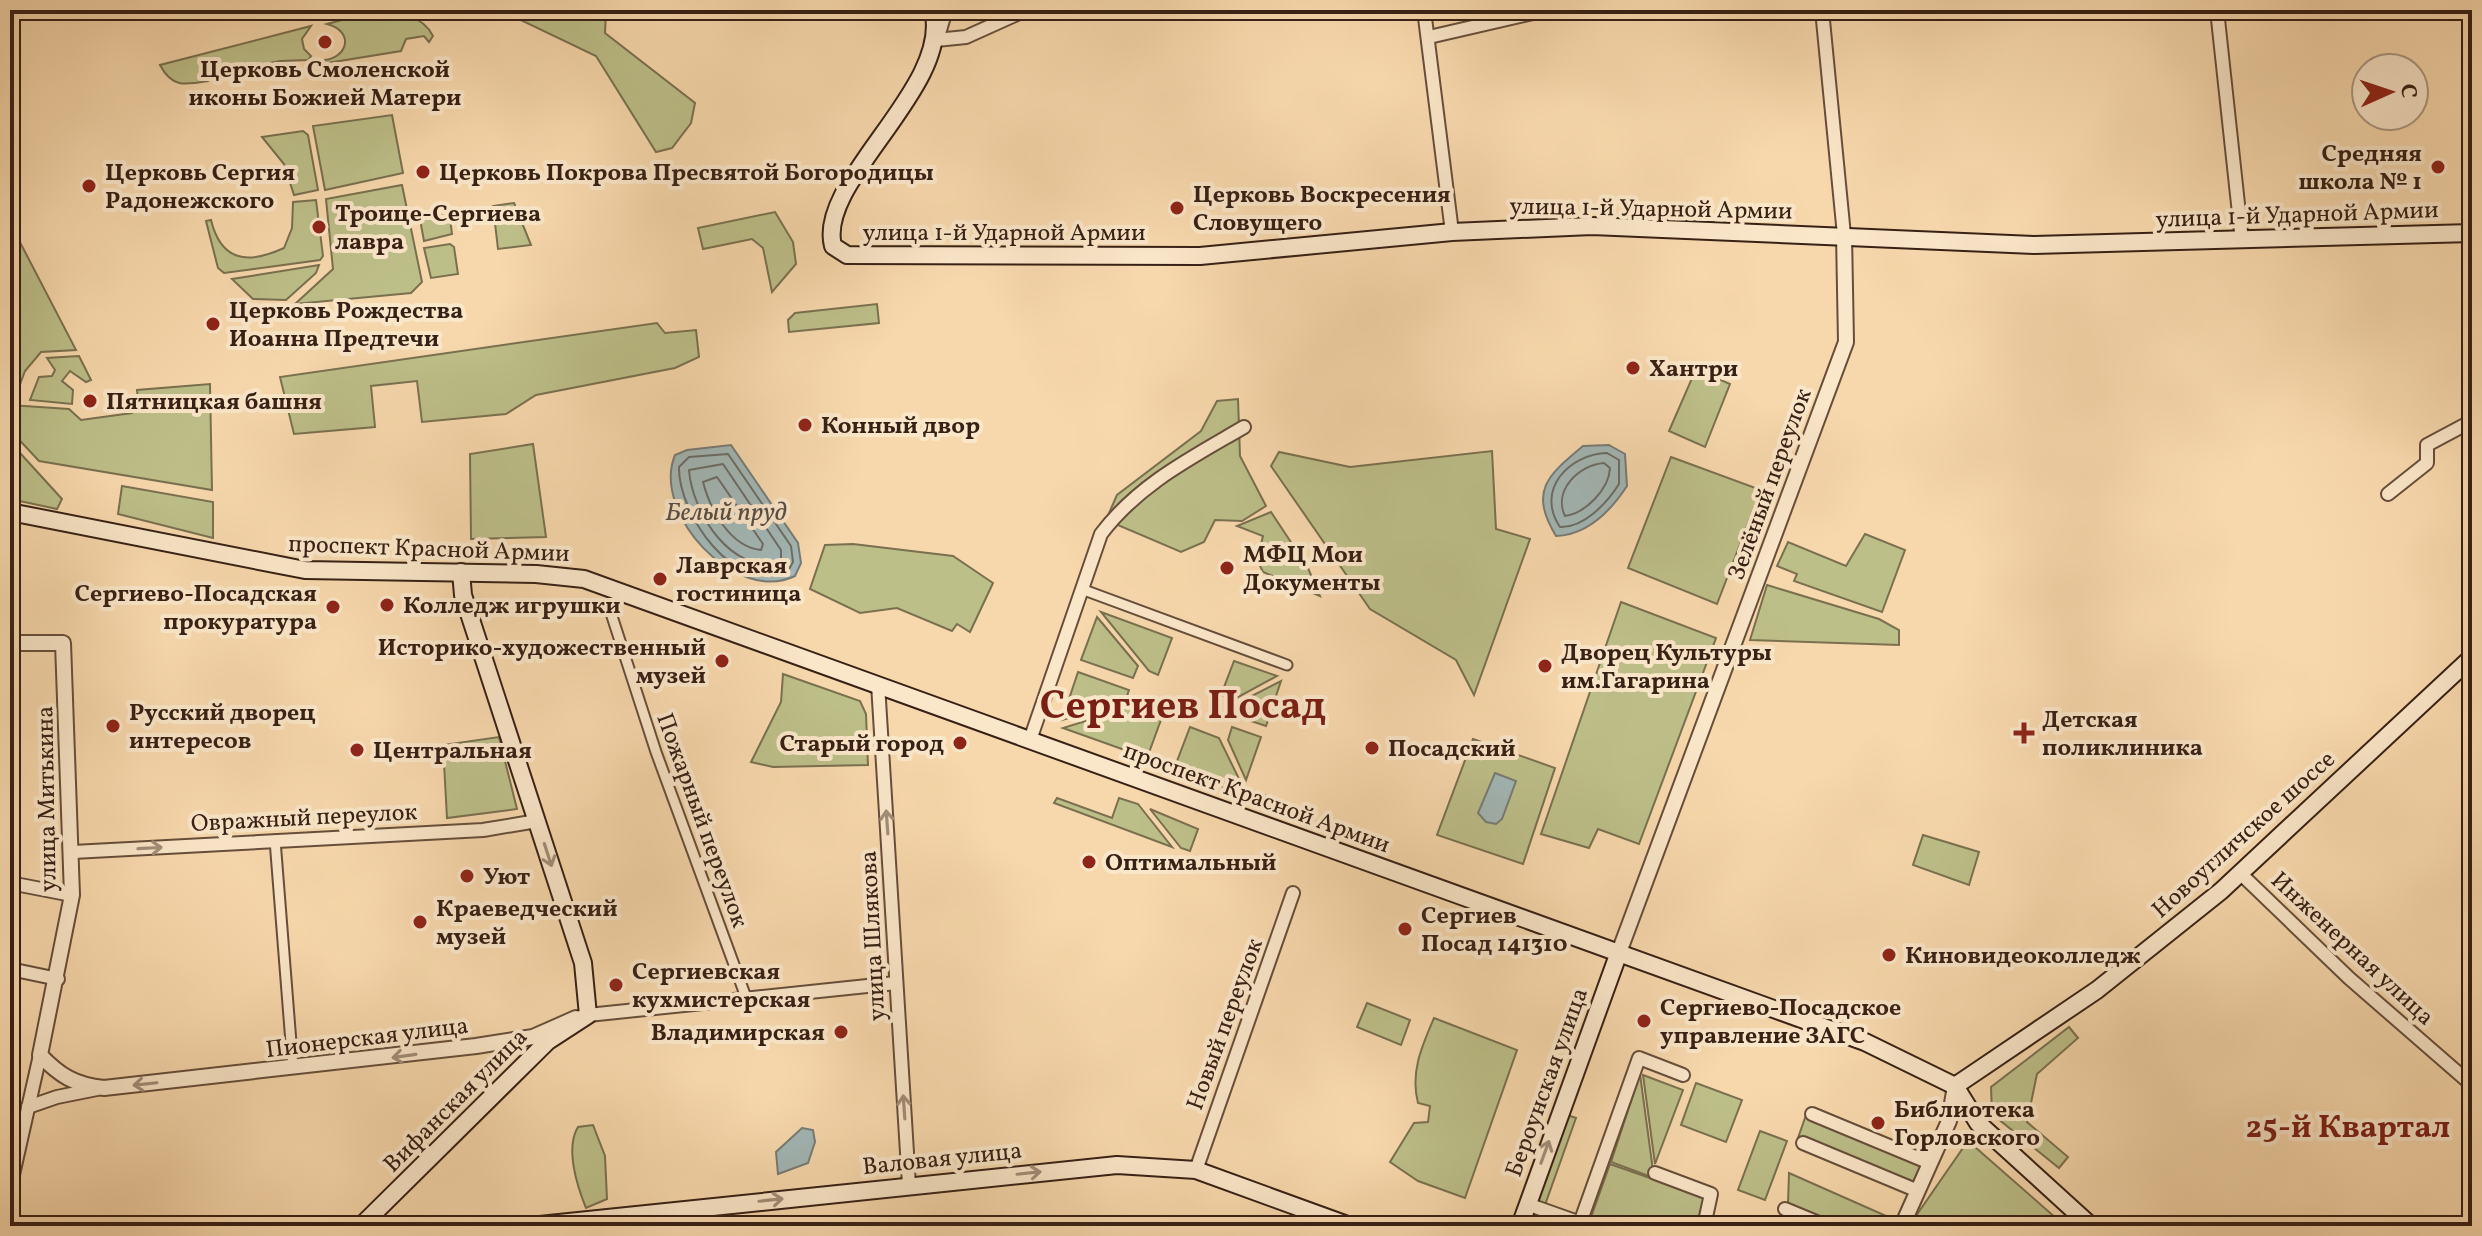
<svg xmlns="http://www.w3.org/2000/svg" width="2482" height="1236" viewBox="0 0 2482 1236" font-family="Vollkorn,serif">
<rect width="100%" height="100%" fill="#f7d8ac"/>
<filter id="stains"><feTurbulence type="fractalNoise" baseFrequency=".0025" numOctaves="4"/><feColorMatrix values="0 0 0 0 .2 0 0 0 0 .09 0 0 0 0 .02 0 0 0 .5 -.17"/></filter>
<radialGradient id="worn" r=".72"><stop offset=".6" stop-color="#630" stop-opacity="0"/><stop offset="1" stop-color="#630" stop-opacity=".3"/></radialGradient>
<g fill="#bdbf89" stroke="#7a704f" stroke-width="2">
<path d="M500,10H606L605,33L695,103L691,123L672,148L656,152L596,56Z"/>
<path d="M375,11C397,12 422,14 433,36L429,42L424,36L406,39L401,51L309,66L316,60C347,63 357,32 327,24Z"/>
<path d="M311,26L302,39L304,49L311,56L308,60L280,61L208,75V81C185,85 172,88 160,65Z"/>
<path d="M392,115L403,173L325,190L313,126Z"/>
<path d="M303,131L308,135L318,190L294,195L284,164L262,137Z"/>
<path d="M402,185L422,282L411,293L295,304L333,269L326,199Z"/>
<path d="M316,200L323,256L320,260L224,273L218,268L206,221L211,220C221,261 247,265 284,248L292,228L293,202Z"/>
<path d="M514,203L531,245L498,249L493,206Z"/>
<path d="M449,210L452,234L424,241L419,214Z"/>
<path d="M775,212L793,242L796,264L772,292L763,248L752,239L703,249L698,228Z"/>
<path d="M10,223L76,350L41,352L25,371L16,395L10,394Z"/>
<path d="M450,244L454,247L458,274L431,278L424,248Z"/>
<path d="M319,265L316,273L286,300L253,299L232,279Z"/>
<path d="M877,304L879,323L789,332L788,320L795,313Z"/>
<path d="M657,323L665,333L696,330L699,357L675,368L536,395L506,414L422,422L417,381L371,386L375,427L294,434L280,377Z"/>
<path d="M79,356L91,380L86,382L70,371L62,381L73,390L72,404L30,400L39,377L52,376L55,370L47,358Z"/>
<path d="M1696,369L1730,384L1705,447L1669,431Z"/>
<path d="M210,384L212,490L39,461L10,430V405L69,409L81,420L132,413L138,400L137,390Z"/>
<path d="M1238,399L1240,456L1266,506L1242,521L1215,520L1204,542L1181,552L1106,520L1117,495L1201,431L1217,401Z"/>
<path d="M10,442L62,499L57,509L10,499Z"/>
<path d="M533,444L546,537L471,539L470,454Z"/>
<path d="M1492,451L1496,529L1530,539L1474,695L1456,660L1370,609L1271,466L1279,452L1350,467Z"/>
<path d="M1671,457L1761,490L1717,604L1628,568Z"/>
<path d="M122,486L213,502V538L118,514Z"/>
<path d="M1271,512L1308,568L1320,596L1263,572L1257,560L1263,536L1237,526Z"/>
<path d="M1865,534L1905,550L1882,612L1794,581L1797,574L1777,566L1788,542L1846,566Z"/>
<path d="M853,544L953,556L993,583L970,632L957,624L952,631L897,608L860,613L810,589L825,545Z"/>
<path d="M1767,585L1879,619L1899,630V645L1750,640Z"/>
<path d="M1621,602L1716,638L1639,844L1598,829L1589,848L1541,834Z"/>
<path d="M1101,612L1172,638L1158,675L1149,671Z"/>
<path d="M1097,617L1138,666L1133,678L1081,660Z"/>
<path d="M1234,661L1277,676L1233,700L1221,695Z"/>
<path d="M1078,672L1129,690L1125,702L1062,720Z"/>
<path d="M783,674L860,701L866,714L868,765L773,767L751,762L781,702Z"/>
<path d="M1281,681L1266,726L1236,716L1240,702Z"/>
<path d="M1134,706L1162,717L1147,758L1063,728Z"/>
<path d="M1190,727L1219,738L1243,787L1267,796L1264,802L1174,769Z"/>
<path d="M1232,727L1261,737L1246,780L1228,740Z"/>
<path d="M499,737L517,809L447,818L443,745Z"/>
<path d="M1473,739L1555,768L1523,864L1437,835Z"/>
<path d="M1057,798L1112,818L1119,798L1138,804L1172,847L1054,803Z"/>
<path d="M1150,809L1198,829L1190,851L1181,848Z"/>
<path d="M1923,835L1979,852L1969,885L1913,865Z"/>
<path d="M1367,1003L1410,1020L1401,1045L1357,1027Z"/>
<path d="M1434,1018L1517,1050L1465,1198L1418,1181L1390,1162L1414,1123L1428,1122L1430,1106L1418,1103C1410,1072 1422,1046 1434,1018Z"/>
<path d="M2069,1027L2078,1038L2037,1074L2027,1122L2068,1157L2059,1168L1992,1114L1991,1087Z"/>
<path d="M1640,1074L1654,1178L1611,1162Z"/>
<path d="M1643,1075L1683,1090L1655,1164Z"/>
<path d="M1696,1083L1742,1100L1726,1142L1681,1125Z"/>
<path d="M1564,1114L1576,1118L1545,1205L1534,1201Z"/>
<path d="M1806,1115L1924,1164L1916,1184L1798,1138Z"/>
<path d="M593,1125L605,1156L607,1199L586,1208C577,1186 565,1148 578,1127Z"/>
<path d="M1760,1131L1787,1141L1765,1200L1738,1190Z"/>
<path d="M1975,1147L2065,1226H1909L1963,1148Z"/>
<path d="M1610,1164L1707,1198L1702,1226H1607L1590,1220Z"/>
<path d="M1789,1173L1893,1219L1890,1226H1839L1788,1204Z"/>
</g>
<g fill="#a2b7b6" stroke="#777b76" stroke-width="2">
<path d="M731,445L798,543L801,563L795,576C735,605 651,513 675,455L687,450Z"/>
<path d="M1609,445L1625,454L1627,486C1610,512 1587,535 1556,536C1529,491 1547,476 1583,446Z"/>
<path d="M1495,773L1516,781L1502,819L1496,824L1486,822L1478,813Z"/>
<path d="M802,1128L813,1130L815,1142L808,1163L778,1174L776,1152Z"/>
</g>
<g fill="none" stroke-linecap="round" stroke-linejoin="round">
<g stroke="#6c6c66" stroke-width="2">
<path d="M1607,453L1619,460V484C1607,503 1584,528 1560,527C1535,490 1569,454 1607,453Z"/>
<path d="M728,454L791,546L793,562L788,571C734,597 678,513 679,467L689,457Z"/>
<path d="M1604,463L1610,468C1609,489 1586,513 1565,516C1553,491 1578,465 1604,463Z"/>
<path d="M723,464L781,550V563C731,575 692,512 689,470Z"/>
<path d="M717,477L763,544L761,550C730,547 710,509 703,482Z"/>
</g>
<g stroke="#777b76" stroke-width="3">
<path d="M780,10L792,14L927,17"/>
<path d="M958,18L971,10"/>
</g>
<defs>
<g id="pedestrian">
<path d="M1084,590L1287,665"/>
<path d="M609,607L656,752L747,1000"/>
<path d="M275,840L293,1068"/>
</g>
<g id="minor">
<path d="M1424,10L1452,232"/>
<path d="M1822,10L1844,235"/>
<path d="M2217,10L2242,241"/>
<path d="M1429,37L1546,10"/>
<path d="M936,40L966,37L1026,10"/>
<path d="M2388,494L2427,463V445L2472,421"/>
<path d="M878,684L909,1185"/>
<path d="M1030,740L1101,534C1139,484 1191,458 1244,427"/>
<path d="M73,852L483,830L537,821"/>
<path d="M2241,874L2349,978L2472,1085"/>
<path d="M10,883L72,895"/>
<path d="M10,969L58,979"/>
<path d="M588,1015L896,983"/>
<path d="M28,1107L57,1097L97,1089"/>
<path d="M1812,1114L1930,1163"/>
<path d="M1803,1143L1918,1191"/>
<path d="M1196,1170L1293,893"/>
<path d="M1655,1173L1711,1194L1704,1226"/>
<path d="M10,1188L40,1055"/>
<path d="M1527,1204L1589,1226"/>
<path d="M1785,1209L1826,1226"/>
<path d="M1580,1223L1639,1058L1683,1075"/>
</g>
<g id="tertiary">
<path d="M936,40L945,10"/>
<path d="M10,643H63L72,895L40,1055C60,1076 75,1085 104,1088L476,1046L533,1037L576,1018"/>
<path d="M1618,955L1846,342L1844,235"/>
<path d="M1902,1226L1949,1121L1955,1086"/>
</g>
<g id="secondary">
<path d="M933,10C953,87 816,181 833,246L847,255L1200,256L1452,232L1592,226L2034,245L2472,233"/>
<path d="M10,512L305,570L536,574L584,579L1865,1042L1955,1086L1978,1123L2091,1226"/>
<path d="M1955,1086L2097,990L2221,891L2472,657"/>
<path d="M361,1226L548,1041L588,1015L583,963L463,595L461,572"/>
<path d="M530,1226L1117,1165L1196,1170L1350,1226"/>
<path d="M1520,1226L1618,955"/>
</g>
</defs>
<use href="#pedestrian" stroke="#674e3b" stroke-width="13"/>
<use href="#minor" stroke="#674e3b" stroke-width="16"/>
<use href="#tertiary" stroke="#674e3b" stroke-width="18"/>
<use href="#secondary" stroke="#372015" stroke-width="20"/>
<use href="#pedestrian" stroke="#fae6c9" stroke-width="9"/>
<use href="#minor" stroke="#fae6c9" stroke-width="12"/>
<use href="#tertiary" stroke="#fae6c9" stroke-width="14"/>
<use href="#secondary" stroke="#fae6c9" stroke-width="16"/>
</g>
<defs><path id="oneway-shaft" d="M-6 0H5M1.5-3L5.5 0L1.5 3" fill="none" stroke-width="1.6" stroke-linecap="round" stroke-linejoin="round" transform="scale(2)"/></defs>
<g stroke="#a28d78">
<use href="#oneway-shaft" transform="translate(887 822) rotate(-94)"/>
<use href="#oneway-shaft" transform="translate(150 848) rotate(-3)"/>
<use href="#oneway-shaft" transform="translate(548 855) rotate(72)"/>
<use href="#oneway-shaft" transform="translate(404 1056) rotate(172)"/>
<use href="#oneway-shaft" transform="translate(145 1084) rotate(174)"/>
<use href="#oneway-shaft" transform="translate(904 1107) rotate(-94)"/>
<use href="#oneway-shaft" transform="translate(1545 1152) rotate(-70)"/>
<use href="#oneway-shaft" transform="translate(1029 1173) rotate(-6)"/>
<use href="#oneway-shaft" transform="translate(771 1200) rotate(-6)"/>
</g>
<g fill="#8f2418" stroke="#fae6c9" stroke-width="3">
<circle cx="325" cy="42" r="8"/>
<circle cx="2438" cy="167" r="8"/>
<circle cx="423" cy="172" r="8"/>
<circle cx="89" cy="186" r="8"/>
<circle cx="1177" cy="208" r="8"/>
<circle cx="319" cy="227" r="8"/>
<circle cx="213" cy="324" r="8"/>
<circle cx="1633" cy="368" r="8"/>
<circle cx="90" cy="401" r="8"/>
<circle cx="805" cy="425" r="8"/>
<circle cx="1227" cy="568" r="8"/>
<circle cx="660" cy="579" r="8"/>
<circle cx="387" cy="605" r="8"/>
<circle cx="333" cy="607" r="8"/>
<circle cx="722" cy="661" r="8"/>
<circle cx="1545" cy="666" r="8"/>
<circle cx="113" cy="726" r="8"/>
<path d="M2020 721h8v8h8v8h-8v8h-8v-8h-8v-8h8z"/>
<circle cx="960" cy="743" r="8"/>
<circle cx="1372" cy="748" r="8"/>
<circle cx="357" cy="750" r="8"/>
<circle cx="1089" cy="862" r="8"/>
<circle cx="467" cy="876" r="8"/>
<circle cx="420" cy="922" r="8"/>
<circle cx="1405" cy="929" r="8"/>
<circle cx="1889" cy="955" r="8"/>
<circle cx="616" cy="985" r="8"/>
<circle cx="1644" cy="1021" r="8"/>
<circle cx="841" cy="1032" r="8"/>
<circle cx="1878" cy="1123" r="8"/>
</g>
<g text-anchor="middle" stroke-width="8" stroke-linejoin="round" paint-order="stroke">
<g font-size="24" font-weight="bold" fill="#372015" stroke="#fae6c9" text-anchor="start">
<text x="325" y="77" text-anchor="middle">Церковь Смоленской<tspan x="325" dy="28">иконы Божией Матери</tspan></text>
<text x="2422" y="161" text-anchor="end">Средняя<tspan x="2422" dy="28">школа № 1</tspan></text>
<text x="105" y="180">Церковь Сергия<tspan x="105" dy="28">Радонежского</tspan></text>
<text x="439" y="180">Церковь Покрова Пресвятой Богородицы</text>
<text x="1193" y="202">Церковь Воскресения<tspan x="1193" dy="28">Словущего</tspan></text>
<text x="335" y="221">Троице-Сергиева<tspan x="335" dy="28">лавра</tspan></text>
<text x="229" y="318">Церковь Рождества<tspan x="229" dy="28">Иоанна Предтечи</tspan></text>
<text x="1649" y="376">Хантри</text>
<text x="106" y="409">Пятницкая башня</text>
<text x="821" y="433">Конный двор</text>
<text x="1243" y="562">МФЦ Мои<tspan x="1243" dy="28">Документы</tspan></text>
<text x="676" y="573">Лаврская<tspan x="676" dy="28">гостиница</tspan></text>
<text x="317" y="601" text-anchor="end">Сергиево-Посадская<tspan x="317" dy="28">прокуратура</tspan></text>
<text x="403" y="613">Колледж игрушки</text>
<text x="706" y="655" text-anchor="end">Историко-художественный<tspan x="706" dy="28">музей</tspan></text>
<text x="1561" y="660">Дворец Культуры<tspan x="1561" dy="28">им.Гагарина</tspan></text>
<text x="129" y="720">Русский дворец<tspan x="129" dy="28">интересов</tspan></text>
<text x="2042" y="727">Детская<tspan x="2042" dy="28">поликлиника</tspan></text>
<text x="944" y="751" text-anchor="end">Старый город</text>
<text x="1388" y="756">Посадский</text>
<text x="373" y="758">Центральная</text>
<text x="1105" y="870">Оптимальный</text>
<text x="483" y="884">Уют</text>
<text x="436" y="916">Краеведческий<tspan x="436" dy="28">музей</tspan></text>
<text x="1421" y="923">Сергиев<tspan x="1421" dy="28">Посад 141310</tspan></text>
<text x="1905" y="963">Киновидеоколледж</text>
<text x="632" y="979">Сергиевская<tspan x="632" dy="28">кухмистерская</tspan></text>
<text x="1660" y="1015">Сергиево-Посадское<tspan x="1660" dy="28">управление ЗАГС</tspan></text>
<text x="825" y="1040" text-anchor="end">Владимирская</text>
<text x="1894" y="1117">Библиотека<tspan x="1894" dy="28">Горловского</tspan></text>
</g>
<g font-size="24" fill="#372015" stroke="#fae6c9">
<text transform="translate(1651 208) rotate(1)" y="8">улица 1-й Ударной Армии</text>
<text transform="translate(2297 214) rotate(-2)" y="8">улица 1-й Ударной Армии</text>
<text x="1004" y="240">улица 1-й Ударной Армии</text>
<text transform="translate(1769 484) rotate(-70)" y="8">Зелёный переулок</text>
<text transform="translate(429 548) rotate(2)" y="8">проспект Красной Армии</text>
<text transform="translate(1257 797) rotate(20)" y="8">проспект Красной Армии</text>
<text transform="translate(46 799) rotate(-91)" y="8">улица Митькина</text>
<text transform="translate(304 817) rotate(-3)" y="8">Овражный переулок</text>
<text transform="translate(703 820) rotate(70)" y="8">Пожарный переулок</text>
<text transform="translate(2243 834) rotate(-42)" y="8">Новоугличское шоссе</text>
<text transform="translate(872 936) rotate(-93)" y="8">улица Шлякова</text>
<text transform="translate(2353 948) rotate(43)" y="8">Инженерная улица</text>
<text transform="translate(1224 1024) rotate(-70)" y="8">Новый переулок</text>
<text transform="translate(367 1037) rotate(-7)" y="8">Пионерская улица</text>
<text transform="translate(1546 1082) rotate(-70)" y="8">Бероунская улица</text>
<text transform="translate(455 1100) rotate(-45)" y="8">Вифанская улица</text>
<text transform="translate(942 1158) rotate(-6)" y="8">Валовая улица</text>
</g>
<g font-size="26" font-style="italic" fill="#574d45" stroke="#fae6c9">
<text x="726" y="520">Белый пруд</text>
</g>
<g font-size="32" font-weight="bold" fill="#7a1f14" stroke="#fae6c9">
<text x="2348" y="1137">25-й Квартал</text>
</g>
<g font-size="40" font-weight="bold" fill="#7a1f14" stroke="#fae6c9">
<text x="1183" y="718">Сергиев Посад</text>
</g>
</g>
<rect width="2482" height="1236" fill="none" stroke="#f7d8ac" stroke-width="40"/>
<rect x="12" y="12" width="2458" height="1212" fill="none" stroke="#372015" stroke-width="4"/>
<rect x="20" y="20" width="2442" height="1196" fill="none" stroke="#372015" stroke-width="2"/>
<g transform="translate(2390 92) rotate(87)"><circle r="38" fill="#fae6c9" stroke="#ac9781" stroke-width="2"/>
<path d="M0-6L14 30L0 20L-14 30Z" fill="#8f2418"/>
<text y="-12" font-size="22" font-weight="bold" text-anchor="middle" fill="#372015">С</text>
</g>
<rect width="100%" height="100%" filter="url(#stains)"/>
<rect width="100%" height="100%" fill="url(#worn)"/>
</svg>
